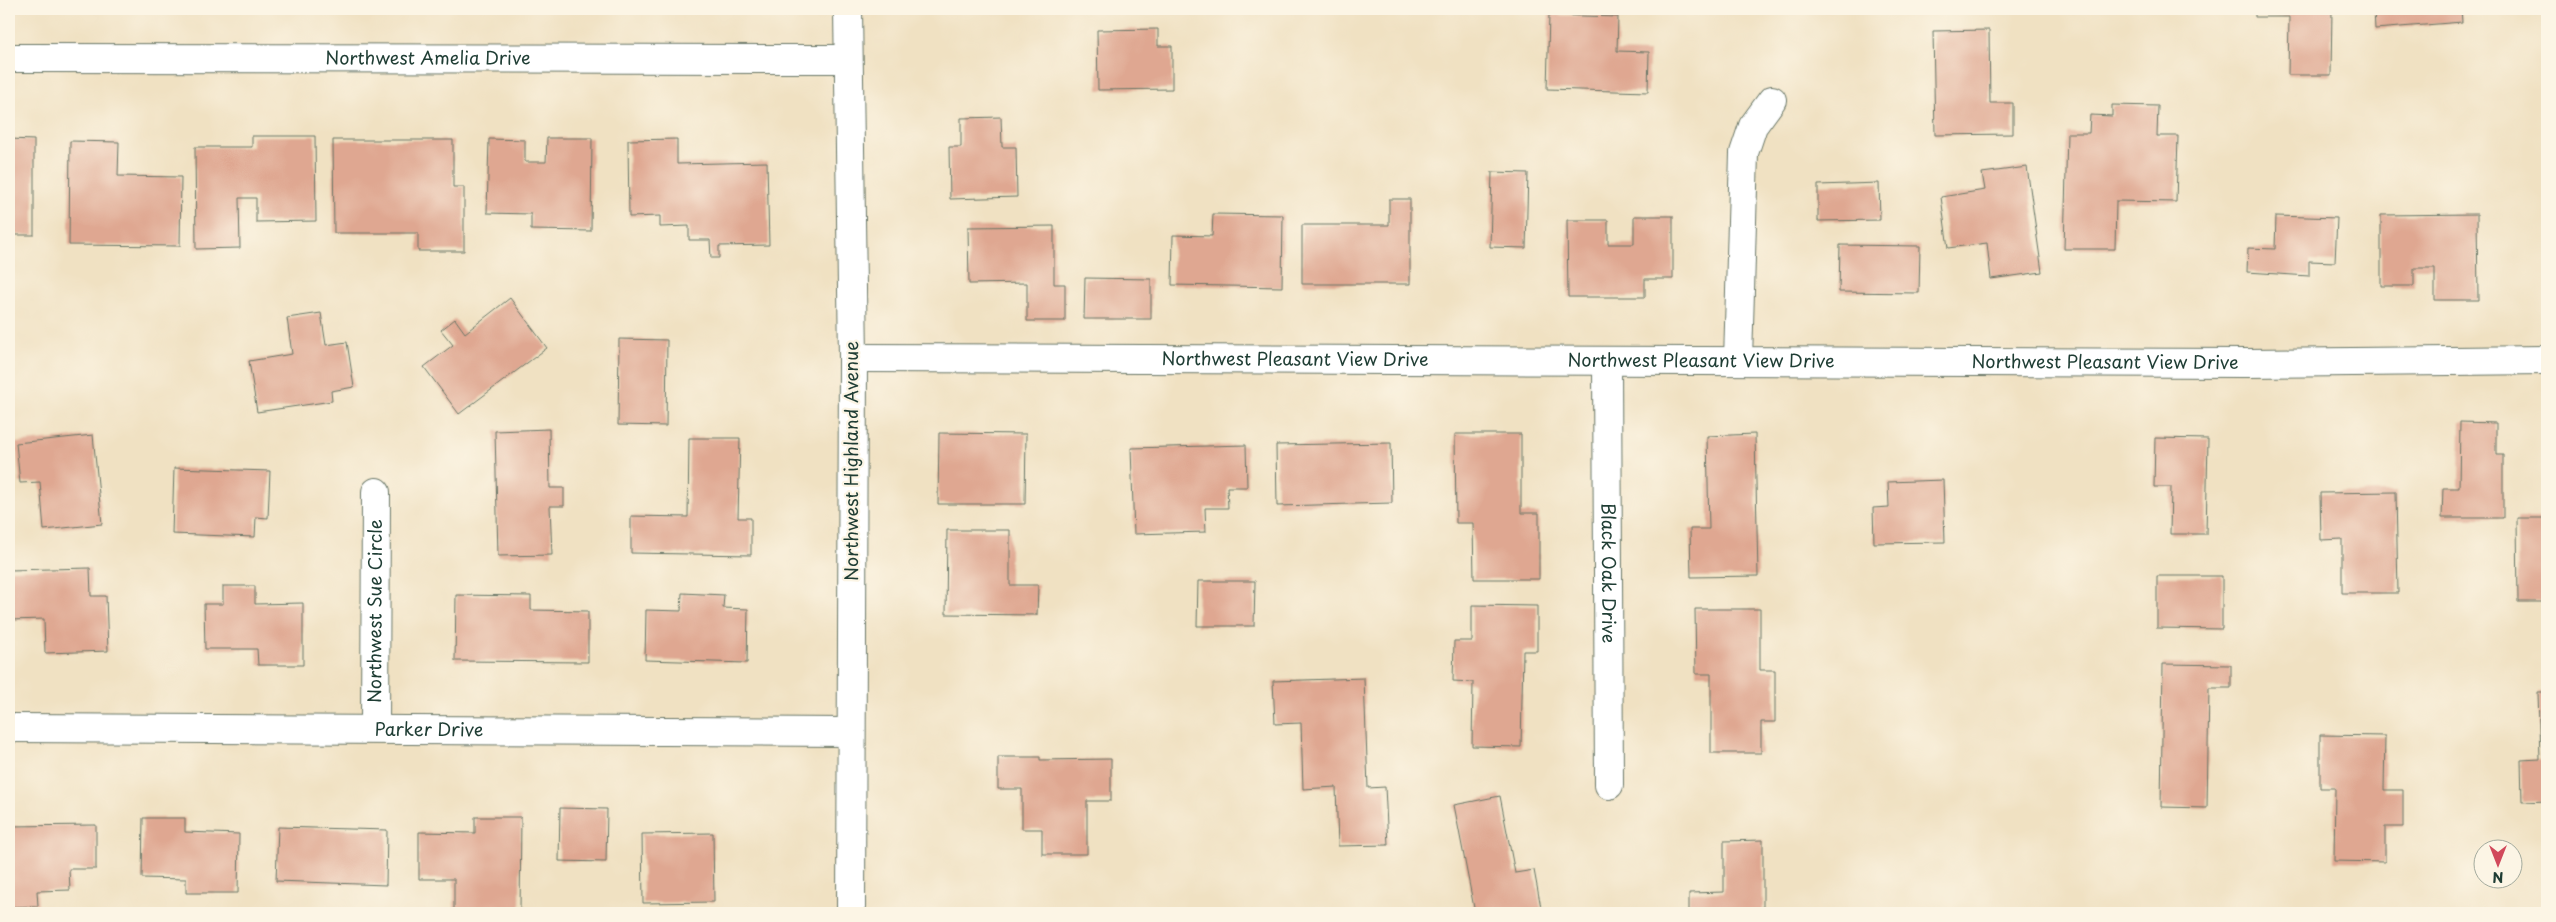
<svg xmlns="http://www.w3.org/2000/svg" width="2556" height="922" viewBox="0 0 2556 922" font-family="'Playpen Sans',sans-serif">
<rect width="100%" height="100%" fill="#fcf5e5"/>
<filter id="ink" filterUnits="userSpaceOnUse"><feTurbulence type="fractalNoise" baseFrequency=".02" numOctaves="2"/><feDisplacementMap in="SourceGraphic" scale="10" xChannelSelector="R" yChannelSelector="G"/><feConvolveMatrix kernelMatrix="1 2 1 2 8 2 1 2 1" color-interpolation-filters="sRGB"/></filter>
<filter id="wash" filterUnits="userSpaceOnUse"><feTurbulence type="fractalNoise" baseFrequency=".0096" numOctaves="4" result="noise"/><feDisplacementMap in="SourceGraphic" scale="20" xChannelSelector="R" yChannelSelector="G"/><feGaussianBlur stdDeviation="1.12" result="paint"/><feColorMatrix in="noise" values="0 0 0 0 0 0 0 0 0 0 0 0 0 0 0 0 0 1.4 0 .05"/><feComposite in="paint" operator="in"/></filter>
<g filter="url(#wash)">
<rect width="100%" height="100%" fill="#f0e1c2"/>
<g id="blocks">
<g fill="#dfa791">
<path d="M2255,9H2332L2331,75H2288L2289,17H2255Z"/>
<path d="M2374,9H2461L2462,22L2375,29Z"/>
<path d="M1549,15L1618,17L1617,51L1649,52L1648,92L1547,89Z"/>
<path d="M1158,29V46H1172V89L1098,90L1097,30Z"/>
<path d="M1989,30L1990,103H2013V134L1935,135L1933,31Z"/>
<path d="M2112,105L2158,106L2157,136H2178L2176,202L2116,201L2115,249H2064L2067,133H2089L2090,115L2112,116Z"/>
<path d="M1001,117L1002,147H1016L1017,197L950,199L949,147H961V118Z"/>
<path d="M252,136H315L316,221L256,222V198H239L240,248L196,249L195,147H252Z"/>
<path d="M547,138H592L591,231L531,230V214L487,213L489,139L525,140V162H546Z"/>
<path d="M9,139L34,140V235H9Z"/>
<path d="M677,139V164L767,162L769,245L719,246V258H711L710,240H689V226L660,227V216L629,217L628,140Z"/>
<path d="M333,140H453V187H464V251H418V233H334Z"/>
<path d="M70,141L119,142L118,176L181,177L180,246L69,245Z"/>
<path d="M2027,167L2042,272L1991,279L1987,243L1948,248L1941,197L1985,190L1982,173Z"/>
<path d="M1492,172L1528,173L1526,248L1490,247Z"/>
<path d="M1879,183L1880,220L1818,221V185Z"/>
<path d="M1389,199H1410V284H1302V225H1389Z"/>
<path d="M1213,214L1283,215L1282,287L1172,285L1173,235L1212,236Z"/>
<path d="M2477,214L2478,300H2435V268H2414V286H2381V215Z"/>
<path d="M1634,216H1673V279H1645V297H1568L1567,220H1608V244H1634Z"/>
<path d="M2276,216L2337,218L2335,262L2309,261V276L2247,272L2248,248L2275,249Z"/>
<path d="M1054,226V284H1065V321H1027V283L969,284L968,227Z"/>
<path d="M1840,245L1920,246L1919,293L1839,292Z"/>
<path d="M1085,278L1151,279V319H1084Z"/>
<path d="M510,298L547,348L459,414L424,367L453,345L441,330L455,319L465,333Z"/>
<path d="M321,313L326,345L347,342L354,387L331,391L332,401L257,412L249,361L292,354L287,318Z"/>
<path d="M619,339L667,340L666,426L618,425Z"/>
<path d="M2460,422L2496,423V455H2503V518H2442L2443,488H2459Z"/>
<path d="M549,429L550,488H564V506H550L552,555L498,556L495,431Z"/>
<path d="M939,433L1026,434L1025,504H938Z"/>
<path d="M1455,434H1521V513H1539V579H1474L1473,523H1456Z"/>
<path d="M1755,434L1758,576L1691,577L1690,529H1709L1707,436Z"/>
<path d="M93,435L102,524L44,530L40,482L20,483L16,443Z"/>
<path d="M689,438H740L738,518H751V555L631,553V516L688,517Z"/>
<path d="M2155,438L2208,439L2206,534H2170L2171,487H2154Z"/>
<path d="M1391,443L1392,503L1277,506L1276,445Z"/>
<path d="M1246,445L1247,487H1227L1228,508H1205L1206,532L1134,534L1131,448Z"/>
<path d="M174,468L270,471L268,518L256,517L255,537L172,534Z"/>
<path d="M1943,480L1945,542L1874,543L1873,508L1889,507L1888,482Z"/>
<path d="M2396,492L2398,593H2342V539L2321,540L2320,493Z"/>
<path d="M2517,518H2547V602H2518Z"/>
<path d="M947,530H1010V585H1038L1037,615L946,614Z"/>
<path d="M90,568L91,596H106L108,651L45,653L44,619L9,620V570Z"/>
<path d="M2157,576H2222V629L2157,628Z"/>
<path d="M1198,581H1255L1254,626H1197Z"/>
<path d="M223,586H255V604L303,603V665H258L257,649H205L204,604H223Z"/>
<path d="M682,593L724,595L723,608L748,609L747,663L645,660L646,610L681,611Z"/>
<path d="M456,595L531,596V610L588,611V662L455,661Z"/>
<path d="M1472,605L1537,606V651H1523L1521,747L1472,746L1473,682L1453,681L1454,641H1472Z"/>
<path d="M1695,609H1760V670H1775V722H1761V753H1711V674H1696Z"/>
<path d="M2163,664L2231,665V688H2209L2207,808L2161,807Z"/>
<path d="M1364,678L1368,788L1385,787L1388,845L1338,846L1336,787L1303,789L1301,723L1275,724L1273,681Z"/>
<path d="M2538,692H2547V801L2522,802L2521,760L2540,759Z"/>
<path d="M2320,735L2385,736L2384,790H2403V827H2385V862L2334,861L2335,788H2320Z"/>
<path d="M998,757H1040V760L1111,759V801H1087V854H1042V829H1022V789H998Z"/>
<path d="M1500,796L1515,873L1534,870L1542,913H1475L1454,805Z"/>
<path d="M560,808L607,809L606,862L559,861Z"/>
<path d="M475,817H521L520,911H454V879H419V832L475,833Z"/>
<path d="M143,818H185V832L239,834L238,893H186V879L142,878Z"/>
<path d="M96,825V869H69L70,890L37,891L38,906L9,907V826Z"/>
<path d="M278,827L387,830L386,885L276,881Z"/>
<path d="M713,833L714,902L643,903L642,834Z"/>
<path d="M1763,840V913H1689V893L1724,892V841Z"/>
<path d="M2218,910V913H2159V911Z"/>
</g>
</g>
</g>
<g filter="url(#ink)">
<use href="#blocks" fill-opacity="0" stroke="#687666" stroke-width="1"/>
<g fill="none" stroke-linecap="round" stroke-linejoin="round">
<defs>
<g id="minor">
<path id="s1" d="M9,58L847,59"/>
<path id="s2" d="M853,358L2247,363L2547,360"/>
<path d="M1738,360L1744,153L1753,126L1772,100"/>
<path id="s3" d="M1607,361L1609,785"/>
<path id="s4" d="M9,728L850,732"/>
<path id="s5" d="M375,729L376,492"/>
</g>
<path id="major" d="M848,9L853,358L851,913"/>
</defs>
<use href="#minor" stroke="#687666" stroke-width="30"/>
<use href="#major" stroke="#687666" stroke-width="30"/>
<use href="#minor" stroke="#fff" stroke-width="28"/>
<use href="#major" stroke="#fff" stroke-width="28"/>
</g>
</g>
<g text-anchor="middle" stroke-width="4.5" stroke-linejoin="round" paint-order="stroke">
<g font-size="18" fill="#1f3d34" stroke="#fcf5e5">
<text dy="6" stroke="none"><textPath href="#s1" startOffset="419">Northwest Amelia Drive</textPath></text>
<text dy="6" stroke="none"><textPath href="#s2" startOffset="442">Northwest Pleasant View Drive</textPath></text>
<text dy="6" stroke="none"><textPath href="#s2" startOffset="848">Northwest Pleasant View Drive</textPath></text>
<text dy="6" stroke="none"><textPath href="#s2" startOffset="1252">Northwest Pleasant View Drive</textPath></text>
<text transform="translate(852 461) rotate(-90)" y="6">Northwest Highland Avenue</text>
<text dy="6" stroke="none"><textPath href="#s3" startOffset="212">Black Oak Drive</textPath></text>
<text dy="6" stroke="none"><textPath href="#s5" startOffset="118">Northwest Sue Circle</textPath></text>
<text dy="6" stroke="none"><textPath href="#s4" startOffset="420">Parker Drive</textPath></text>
</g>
</g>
<rect width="2556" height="922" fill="none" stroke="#fcf5e5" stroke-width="30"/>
<g transform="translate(2498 864) rotate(180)"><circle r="24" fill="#fcf5e5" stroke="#a4ab9e"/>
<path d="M0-4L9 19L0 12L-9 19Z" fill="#d1495b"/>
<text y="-8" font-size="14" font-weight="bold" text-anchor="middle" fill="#1f3d34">N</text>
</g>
</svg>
